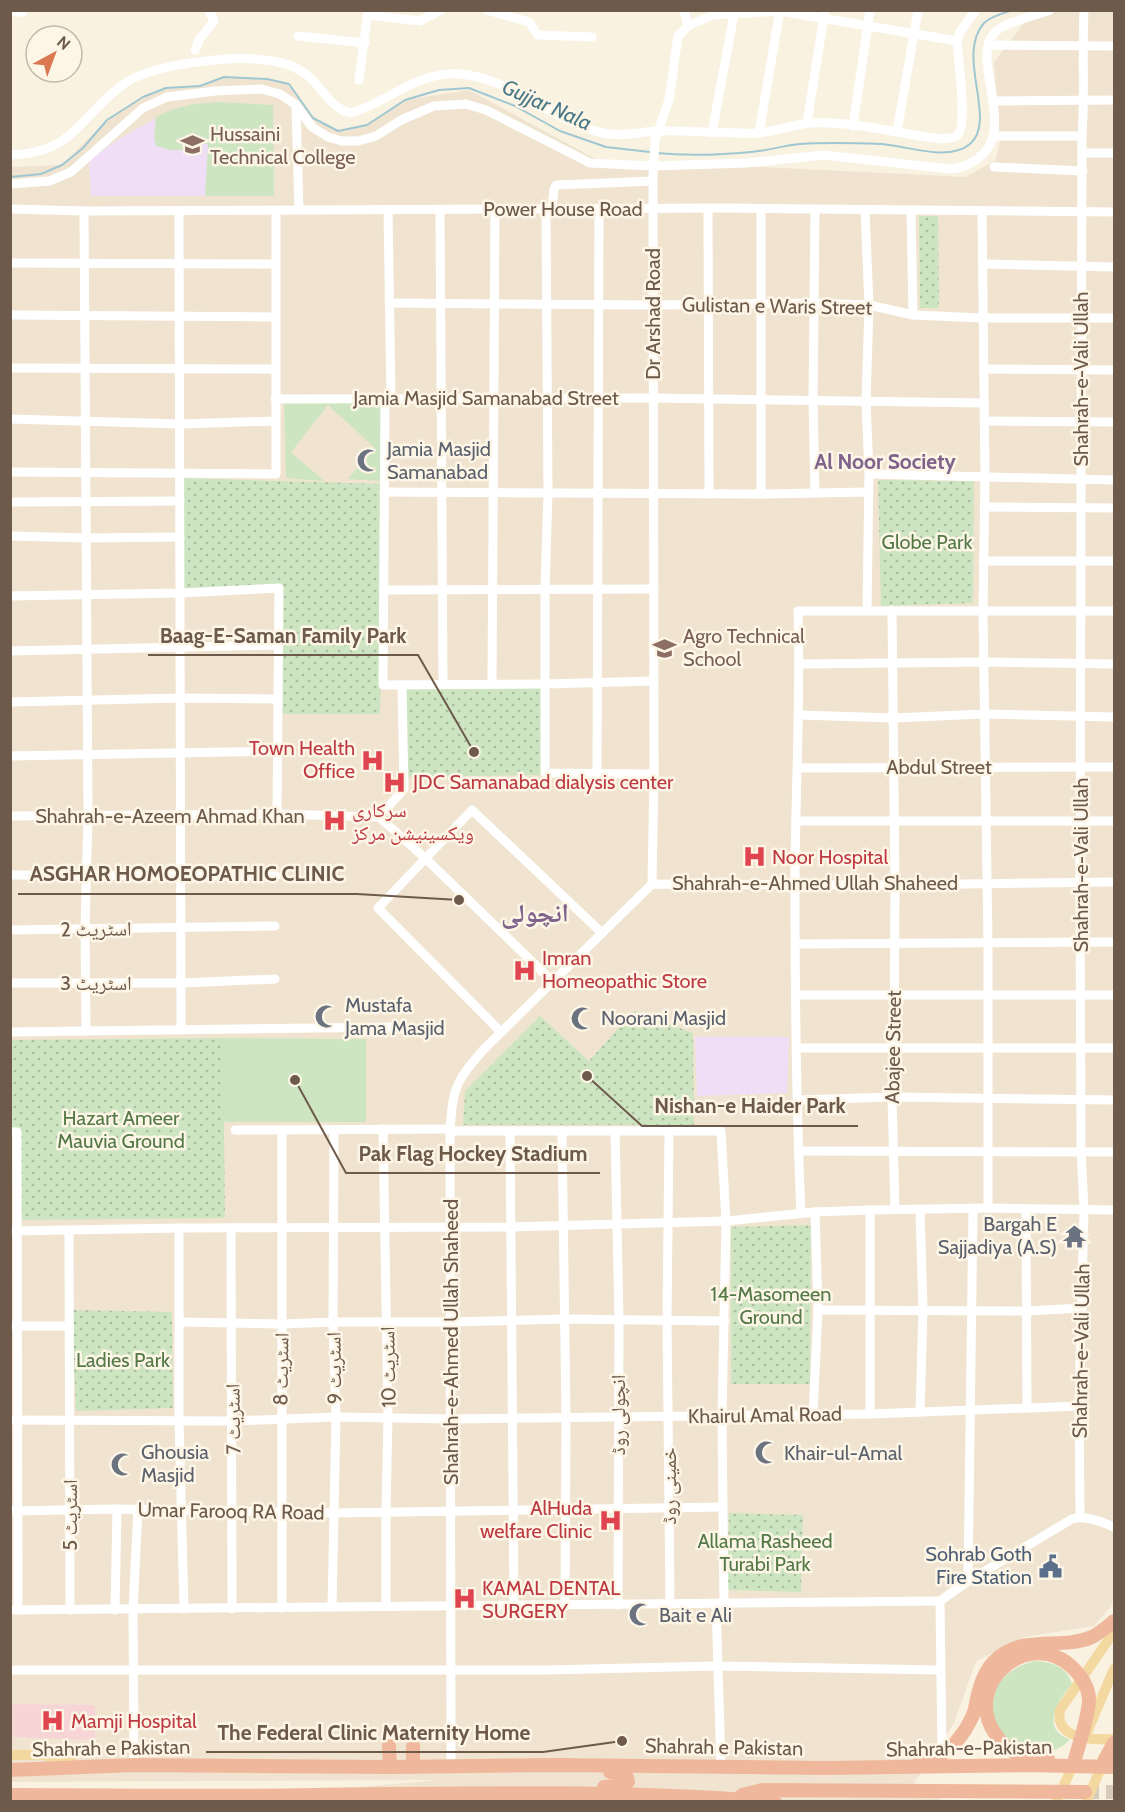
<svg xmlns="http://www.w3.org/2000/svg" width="1125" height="1812" viewBox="0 0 1125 1812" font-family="Cabin,'Noto Naskh Arabic',sans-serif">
<defs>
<pattern id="park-dots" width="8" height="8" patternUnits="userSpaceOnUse" patternTransform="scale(1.5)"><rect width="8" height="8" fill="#cee5c2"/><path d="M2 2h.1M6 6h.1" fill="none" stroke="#abbda0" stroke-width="1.8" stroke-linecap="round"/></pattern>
</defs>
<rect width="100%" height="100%" fill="#faf2e1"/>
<path fill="#f0e4d0" d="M1040,10L1114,11V1597L1111,1606L1094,1626L1025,1637L976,1661L954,1723L914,1783L944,1801L191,1802L439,1780L11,1782L10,167L62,165L107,120L143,97L166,88L200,86L224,77L267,79L289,84L313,118L338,131L367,125L405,100L469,90L596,159L965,177L995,161L1000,143L994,62L1032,13Z"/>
<g fill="#efdef6">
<path d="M219,102L273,105L274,196H91L89,159L119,139L170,110L201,103Z"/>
<path d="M695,1037H789L787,1093L697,1096Z"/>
</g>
<path fill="#f7d5d7" d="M11,1704L95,1705V1740L11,1737Z"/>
<g fill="#cee5c2">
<path d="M219,102L273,105L274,196H205L208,144H193L192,150H170L156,146L154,136L156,117C176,106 196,103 219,102Z"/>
<path d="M382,401L380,481L348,479L374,447L328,405L291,452L324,481L286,478L284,402Z"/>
<path d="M223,1038L366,1039V1122H223Z"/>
<path d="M1034,1661C1050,1661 1068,1667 1072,1684C1059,1699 1039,1730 1070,1739C1056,1756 1033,1754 1015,1746C1012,1744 1009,1744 1006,1742C1003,1738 1000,1730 997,1726C979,1695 1004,1669 1034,1661Z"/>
</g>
<g fill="url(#park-dots)">
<path d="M919,216H938L939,308H920Z"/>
<path d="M182,478L384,484L380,714H280L279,588L181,593Z"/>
<path d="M878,480L974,481L973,603L881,606Z"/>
<path d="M545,684L544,775L404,777L402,685Z"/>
<path d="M634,1011L693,1033L694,1125H463L465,1091L540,1016L589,1061Z"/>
<path d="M223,1038L225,1218L20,1220L19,1128L11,1127L10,1040Z"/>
<path d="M811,1225L810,1384H731V1227Z"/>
<path d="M72,1310L172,1312L173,1408L76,1411Z"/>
<path d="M729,1513L803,1515L801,1592L727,1590Z"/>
</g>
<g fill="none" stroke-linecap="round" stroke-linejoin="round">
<g stroke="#9fc7d2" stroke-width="2">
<path d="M656,153C687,156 720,155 751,152C768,151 784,145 800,144C827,142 855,143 882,144C907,146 949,162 970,144C998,120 955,56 984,23C991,16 1004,13 1013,10"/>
<path d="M10,177L41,174L62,165L83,148L107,120L143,97L166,88L200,86L224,77L267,79L289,84L313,118L338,131L367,125L405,100L439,90L469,88L515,106L560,131L606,147L650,152"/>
</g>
<path stroke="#d7ccbc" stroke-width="14" stroke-dasharray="14 7" stroke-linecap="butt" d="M1085,1792H1114"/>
<g stroke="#fff" stroke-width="9">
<path d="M487,10L529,22L538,35L592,37"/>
<path d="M684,10L688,26"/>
<path d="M10,12H22"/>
<path d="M368,15L420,21L441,10"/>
<path d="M298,36L365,43"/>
<path d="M988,45L1114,46"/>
<path d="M195,50L199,40L214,21L209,10"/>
<path d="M359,80L368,11"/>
<path d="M993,101L1114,100"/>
<path d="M296,105L299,210"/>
<path d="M807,123L825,10"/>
<path d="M853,126L870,10"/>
<path d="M897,132L918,10"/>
<path d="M712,133L734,14"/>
<path d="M759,133L780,10"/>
<path d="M993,136H1082"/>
<path d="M1083,153H1114"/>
<path d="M10,155C65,153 72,131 108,97C116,90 125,82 134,78C163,64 232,55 264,60C279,61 295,66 307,75C323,88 330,108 350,113C388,103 418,70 460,74C512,78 552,122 603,133C621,137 639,132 657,131C690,130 724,134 757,133C775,132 794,124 811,123C854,121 899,134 942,139C948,138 956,139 959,133C967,121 958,58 957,41L960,32L976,10"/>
<path d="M994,167L1083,171"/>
<path d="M10,184L49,181L71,172L143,108L167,97L215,91L261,89L280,94L296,105L312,127L328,137L342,141H358L376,136L401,120L434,106L466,104L486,110L590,163L654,166L746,163L824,155L950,169C963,168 973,164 983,154C1014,123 971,59 994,33C1004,22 1035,16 1050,10"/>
<path d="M10,209L84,211L724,208L1114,212"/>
<path d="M546,209L548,493L545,590V773L654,774"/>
<path d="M552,209L554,189L556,185L653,181"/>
<path d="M708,209L709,494"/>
<path d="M761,209V494"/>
<path d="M388,210L391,399"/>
<path d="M440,210L443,684"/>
<path d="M865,210L869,305L866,401L869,474L867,610"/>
<path d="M911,210L913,315"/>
<path d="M84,211L88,816L85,929L86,1031"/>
<path d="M179,211L181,1030"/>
<path d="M815,211L813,400L815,493"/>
<path d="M982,211L985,478L983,612L988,942V1208"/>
<path d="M10,263L275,264"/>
<path d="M983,264L1114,267"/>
<path d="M389,303L653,305L814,303L869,305L913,315L983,318H1114"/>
<path d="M10,315L275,317"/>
<path d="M10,368L275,369"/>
<path d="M984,369L1114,370"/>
<path d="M275,399L653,398L984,403"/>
<path d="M385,399L383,685L545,684L654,681"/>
<path d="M10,419L180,424L275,421"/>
<path d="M984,421L1114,422"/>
<path d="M10,472L276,474V211"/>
<path d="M869,474L1114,480"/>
<path d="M384,492L761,494L869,492"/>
<path d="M10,502L180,501"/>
<path d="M984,507L1114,508"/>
<path d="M10,536L87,538L180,537"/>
<path d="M983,561H1114"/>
<path d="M384,590L654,589"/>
<path d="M10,596L180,593L279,588L277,814"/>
<path d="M892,610L895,885L894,1049L892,1097L895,1209"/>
<path d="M10,651L278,645"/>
<path d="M800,664L984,662L1114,664"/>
<path d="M492,684L495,210"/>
<path d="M10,702L181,698L278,699"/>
<path d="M799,715L894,718L984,714L1114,717"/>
<path d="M10,756L277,751"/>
<path d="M798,768L1114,767"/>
<path d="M597,774L599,209"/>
<path d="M10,816L277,814L379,817L425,858L552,981"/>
<path d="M379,817L404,789L402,685"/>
<path d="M797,821H1114"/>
<path d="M10,875L276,876"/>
<path d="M652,884L654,774L653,175L655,140L669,100L678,36L688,26L713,15L780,11L957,41"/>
<path d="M10,930L275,926"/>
<path d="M796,944L1114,942"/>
<path d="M10,983H182L275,979"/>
<path d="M796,995H1114"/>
<path d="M10,1032L400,1027"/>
<path d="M501,1032L378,908L472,810L602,933"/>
<path d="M797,1048H1114"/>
<path d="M798,1100L892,1097L1114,1100"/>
<path d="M383,1129L388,1417L386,1512V1605"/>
<path d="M235,1130L450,1129"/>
<path d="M282,1130V1608"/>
<path d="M450,1131H721L726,1221L722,1416L724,1604"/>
<path d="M510,1131L514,1606"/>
<path d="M562,1131L566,1418L565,1606"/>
<path d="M615,1131L619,1320L618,1605"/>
<path d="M669,1131L667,1320L670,1604"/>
<path d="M10,1132H17L18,1610"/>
<path d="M798,1151L1114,1152"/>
<path d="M1026,1210L1027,1408"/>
<path d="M801,1213C796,1104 795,994 795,885C795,793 801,702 798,611H1114"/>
<path d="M179,1228V1420L184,1609"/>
<path d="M231,1229L232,1609"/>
<path d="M10,1231L179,1228L510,1227L726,1221L815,1212L870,1210L988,1208L1114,1210"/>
<path d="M69,1231L70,1610"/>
<path d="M818,1310L1027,1311L1082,1308"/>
<path d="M179,1322L282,1324L333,1322H451L565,1319L725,1321"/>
<path d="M13,1326H69"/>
<path d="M920,1412L923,1310L920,1210"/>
<path d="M813,1414L818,1310L815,1212"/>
<path d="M870,1414V1210"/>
<path d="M10,1420L233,1421L336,1417L451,1419L870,1414L1079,1406"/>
<path d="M10,1511L117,1509L333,1513L723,1507"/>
<path d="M1080,1517L1079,1406L1084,1210L1081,1150L1080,882L1082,136C1085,94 1082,53 1084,10"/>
<path d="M968,1581L973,1210"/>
<path d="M716,1604L721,1767"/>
<path d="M332,1607L336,1417L333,1322L334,1130"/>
<path d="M10,1610L940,1601"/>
<path d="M115,1610L117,1509"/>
<path d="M10,1670H546L717,1666L940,1670"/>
<path d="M942,1755L940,1601L968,1581L1072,1519C1087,1515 1101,1522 1114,1527"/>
<path d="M134,1765L133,1610L138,1509"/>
<path d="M451,1767L450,1131C453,1087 455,1083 483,1050L652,884L895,885L1114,882"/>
</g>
<g stroke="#f3d99f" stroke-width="10">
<path d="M1114,1628L1107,1642L1060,1710C1054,1740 1094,1740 1114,1739"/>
<path d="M1088,1730L1114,1669"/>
<path d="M10,1755H44L78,1765"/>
<path d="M1056,1802L1075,1761"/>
<path d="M1086,1802L1104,1761"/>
</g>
<g stroke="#efb89d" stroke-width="14">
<path d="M389,1746L390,1767"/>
<path d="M1048,1759C1038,1757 1026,1756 1016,1753C1008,1750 1001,1742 996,1735C960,1685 1029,1625 1073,1668C1081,1676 1089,1688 1089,1700C1089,1715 1079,1744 1075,1759"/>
<path d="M1104,1761L1114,1743"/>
<path d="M918,1764C942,1756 951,1751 965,1730C969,1723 973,1717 975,1709C978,1691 983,1669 999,1657C1026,1635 1062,1650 1092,1637C1100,1633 1108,1626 1114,1621"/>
<path d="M413,1767V1746"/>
<path d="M10,1770L134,1765L390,1767L558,1765L825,1768L1029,1765L1114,1767"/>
<path d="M604,1787L622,1786L628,1782L626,1774L610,1772"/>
<path d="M10,1795C112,1795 214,1797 315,1795C468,1793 622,1790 775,1802"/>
<path d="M742,1795L762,1790L1085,1792"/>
</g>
</g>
<defs>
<symbol id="university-bare" viewBox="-9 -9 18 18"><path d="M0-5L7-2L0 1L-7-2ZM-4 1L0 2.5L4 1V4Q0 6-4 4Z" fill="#8d6e63" stroke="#fdf6e7" stroke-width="2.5" paint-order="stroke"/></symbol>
<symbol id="mosque-bare" viewBox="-9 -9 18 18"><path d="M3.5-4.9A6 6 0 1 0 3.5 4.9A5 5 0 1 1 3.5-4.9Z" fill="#6b7280" stroke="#fdf6e7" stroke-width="2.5" paint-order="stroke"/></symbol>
<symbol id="school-bare" viewBox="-9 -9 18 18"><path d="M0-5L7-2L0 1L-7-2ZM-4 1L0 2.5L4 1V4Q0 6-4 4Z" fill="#8d6e63" stroke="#fdf6e7" stroke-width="2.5" paint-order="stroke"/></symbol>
<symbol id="hospital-bare" viewBox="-9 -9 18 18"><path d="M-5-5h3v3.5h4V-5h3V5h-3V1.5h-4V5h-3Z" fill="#e0444e" stroke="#fdf6e7" stroke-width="2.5" paint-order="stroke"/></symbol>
<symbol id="temple-bare" viewBox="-9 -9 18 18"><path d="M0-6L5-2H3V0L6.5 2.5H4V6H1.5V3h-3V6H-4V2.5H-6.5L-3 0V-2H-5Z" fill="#6b7280" stroke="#fdf6e7" stroke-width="2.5" paint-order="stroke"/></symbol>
<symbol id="civic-bare" viewBox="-9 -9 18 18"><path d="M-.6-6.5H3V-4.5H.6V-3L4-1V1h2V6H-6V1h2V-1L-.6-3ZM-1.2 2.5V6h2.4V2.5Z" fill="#5c6f8a" stroke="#fdf6e7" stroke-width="2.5" paint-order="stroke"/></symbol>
</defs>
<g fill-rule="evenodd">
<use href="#university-bare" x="176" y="128" width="33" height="33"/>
<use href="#mosque-bare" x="352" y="444" width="33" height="33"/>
<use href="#school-bare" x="648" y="632" width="33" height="33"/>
<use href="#hospital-bare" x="356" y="744" width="33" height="33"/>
<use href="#hospital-bare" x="378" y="766" width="33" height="33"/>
<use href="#hospital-bare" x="318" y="804" width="33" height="33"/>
<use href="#hospital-bare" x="738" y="840" width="33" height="33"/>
<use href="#hospital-bare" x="508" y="954" width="33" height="33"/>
<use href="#mosque-bare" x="310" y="1000" width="33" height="33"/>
<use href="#mosque-bare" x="566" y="1002" width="33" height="33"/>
<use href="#temple-bare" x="1058" y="1220" width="33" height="33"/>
<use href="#mosque-bare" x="750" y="1436" width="33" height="33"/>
<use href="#mosque-bare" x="106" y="1448" width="33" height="33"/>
<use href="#hospital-bare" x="594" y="1504" width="33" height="33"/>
<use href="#civic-bare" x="1034" y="1550" width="33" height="33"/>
<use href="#hospital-bare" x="448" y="1582" width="33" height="33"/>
<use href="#mosque-bare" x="624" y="1598" width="33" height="33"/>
<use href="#hospital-bare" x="36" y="1704" width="33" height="33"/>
</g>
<g text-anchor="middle" stroke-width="5" stroke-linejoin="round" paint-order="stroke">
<g font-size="20" fill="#785e54" stroke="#fdf6e7" text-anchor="start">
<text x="210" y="141">Hussaini<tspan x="210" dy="23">Technical College</tspan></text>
<text x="683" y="643">Agro Technical<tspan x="683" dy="23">School</tspan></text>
</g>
<g font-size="20" fill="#6e5a4b" stroke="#fdf6e7">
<text x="563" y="216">Power House Road</text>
<text transform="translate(777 306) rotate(1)" y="7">Gulistan e Waris Street</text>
<text transform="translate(653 314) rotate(-90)" y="7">Dr Arshad Road</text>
<text transform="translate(1081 379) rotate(-90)" y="7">Shahrah-e-Vali Ullah</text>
<text x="486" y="405">Jamia Masjid Samanabad Street</text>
<text x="939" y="774">Abdul Street</text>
<text x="170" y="823">Shahrah-e-Azeem Ahmad Khan</text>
<text transform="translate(1081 865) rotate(-90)" y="7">Shahrah-e-Vali Ullah</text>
<text x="815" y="890">Shahrah-e-Ahmed Ullah Shaheed</text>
<text transform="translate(96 929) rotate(-1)" y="7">اسٹریٹ 2</text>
<text x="96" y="990">اسٹریٹ 3</text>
<text transform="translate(893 1047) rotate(-89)" y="7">Abajee Street</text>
<text transform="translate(451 1342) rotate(-90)" y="7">Shahrah-e-Ahmed Ullah Shaheed</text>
<text transform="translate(1081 1351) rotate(-89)" y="7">Shahrah-e-Vali Ullah</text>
<text transform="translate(388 1367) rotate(-91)" y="7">اسٹریٹ 10</text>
<text transform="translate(334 1368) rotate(-91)" y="7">اسٹریٹ 9</text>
<text transform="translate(281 1369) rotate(-89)" y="7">اسٹریٹ 8</text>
<text transform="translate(618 1415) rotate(-90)" y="7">انچولی روڈ</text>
<text transform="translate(765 1415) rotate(-1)" y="7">Khairul Amal Road</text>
<text transform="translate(233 1419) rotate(-91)" y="7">اسٹریٹ 7</text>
<text transform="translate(669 1486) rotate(-90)" y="7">خمینی روڈ</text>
<text transform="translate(231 1511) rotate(1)" y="7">Umar Farooq RA Road</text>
<text transform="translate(70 1515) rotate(-90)" y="7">اسٹریٹ 5</text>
<text transform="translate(724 1747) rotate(1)" y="7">Shahrah e Pakistan</text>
<text transform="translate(111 1748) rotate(-1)" y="7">Shahrah e Pakistan</text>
<text transform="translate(969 1748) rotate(-1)" y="7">Shahrah-e-Pakistan</text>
</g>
<g font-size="20" fill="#5b616d" stroke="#fdf6e7" text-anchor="start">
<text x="387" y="456">Jamia Masjid<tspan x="387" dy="23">Samanabad</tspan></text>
<text x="345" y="1012">Mustafa<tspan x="345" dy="23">Jama Masjid</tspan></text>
<text x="601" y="1025">Noorani Masjid</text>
<text x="1057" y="1231" text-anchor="end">Bargah E<tspan x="1057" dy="23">Sajjadiya (A.S)</tspan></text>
<text x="141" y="1459">Ghousia<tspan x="141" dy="23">Masjid</tspan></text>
<text x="784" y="1460">Khair-ul-Amal</text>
<text x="659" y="1622">Bait e Ali</text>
</g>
<g font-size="20" fill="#537947" stroke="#fdf6e7">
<text x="927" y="549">Globe Park</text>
<text x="121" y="1125">Hazart Ameer<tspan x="121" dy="23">Mauvia Ground</tspan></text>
<text x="771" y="1301">14-Masomeen<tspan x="771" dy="23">Ground</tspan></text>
<text x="123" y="1367">Ladies Park</text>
<text x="765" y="1548">Allama Rasheed<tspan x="765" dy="23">Turabi Park</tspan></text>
</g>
<g font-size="20" fill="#be3a42" stroke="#fdf6e7" text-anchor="start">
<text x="355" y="755" text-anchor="end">Town Health<tspan x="355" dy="23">Office</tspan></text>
<text x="413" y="789">JDC Samanabad dialysis center</text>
<text x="352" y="817">سرکاری<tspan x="352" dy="23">ویکسینیشن مرکز</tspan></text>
<text x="772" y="864">Noor Hospital</text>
<text x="542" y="965">Imran<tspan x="542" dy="23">Homeopathic Store</tspan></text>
<text x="592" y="1515" text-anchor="end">AlHuda<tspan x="592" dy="23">welfare Clinic</tspan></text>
<text x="482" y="1595">KAMAL DENTAL<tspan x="482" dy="23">SURGERY</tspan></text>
<text x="71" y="1728">Mamji Hospital</text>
</g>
<g font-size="20" fill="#4e5e75" stroke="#fdf6e7" text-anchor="end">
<text x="1032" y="1561">Sohrab Goth<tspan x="1032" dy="23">Fire Station</tspan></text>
</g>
<g font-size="21" font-style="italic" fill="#4a7887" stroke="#fdf6e7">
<text transform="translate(547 105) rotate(24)" y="7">Gujjar Nala</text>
</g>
<g font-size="21" font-weight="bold" fill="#80638b" stroke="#fdf6e7">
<text x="885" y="469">Al Noor Society</text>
</g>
<g font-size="26" font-weight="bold" fill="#80638b" stroke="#fdf6e7">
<text x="535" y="922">انچولی</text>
</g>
</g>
<path fill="none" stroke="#6e5a4b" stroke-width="2" d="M474 752L418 655H148M459 900L357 894H18M587 1076L642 1126H858M295 1080L346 1173H600M622 1741L543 1752H206"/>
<g fill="#6e5a4b" stroke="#fdf6e7" stroke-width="2">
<circle cx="474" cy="752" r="6"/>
<circle cx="459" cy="900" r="6"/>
<circle cx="587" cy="1076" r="6"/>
<circle cx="295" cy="1080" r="6"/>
<circle cx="622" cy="1741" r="6"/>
</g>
<g font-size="21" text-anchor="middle" font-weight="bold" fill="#6e5a4b" stroke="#fdf6e7" stroke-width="5" stroke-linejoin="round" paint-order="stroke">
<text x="283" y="643">Baag-E-Saman Family Park</text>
<text x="187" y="881">ASGHAR HOMOEOPATHIC CLINIC</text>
<text x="750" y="1113">Nishan-e Haider Park</text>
<text x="473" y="1161">Pak Flag Hockey Stadium</text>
<text x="374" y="1740">The Federal Clinic Maternity Home</text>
</g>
<rect width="1125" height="1812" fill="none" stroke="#6e5a4b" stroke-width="24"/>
<g transform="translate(54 54) rotate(41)"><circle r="28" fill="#fdf6e7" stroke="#c4b8a9" stroke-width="1.5"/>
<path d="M0-4.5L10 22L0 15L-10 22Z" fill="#da7850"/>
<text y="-9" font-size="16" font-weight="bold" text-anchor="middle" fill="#6e5a4b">N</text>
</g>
</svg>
